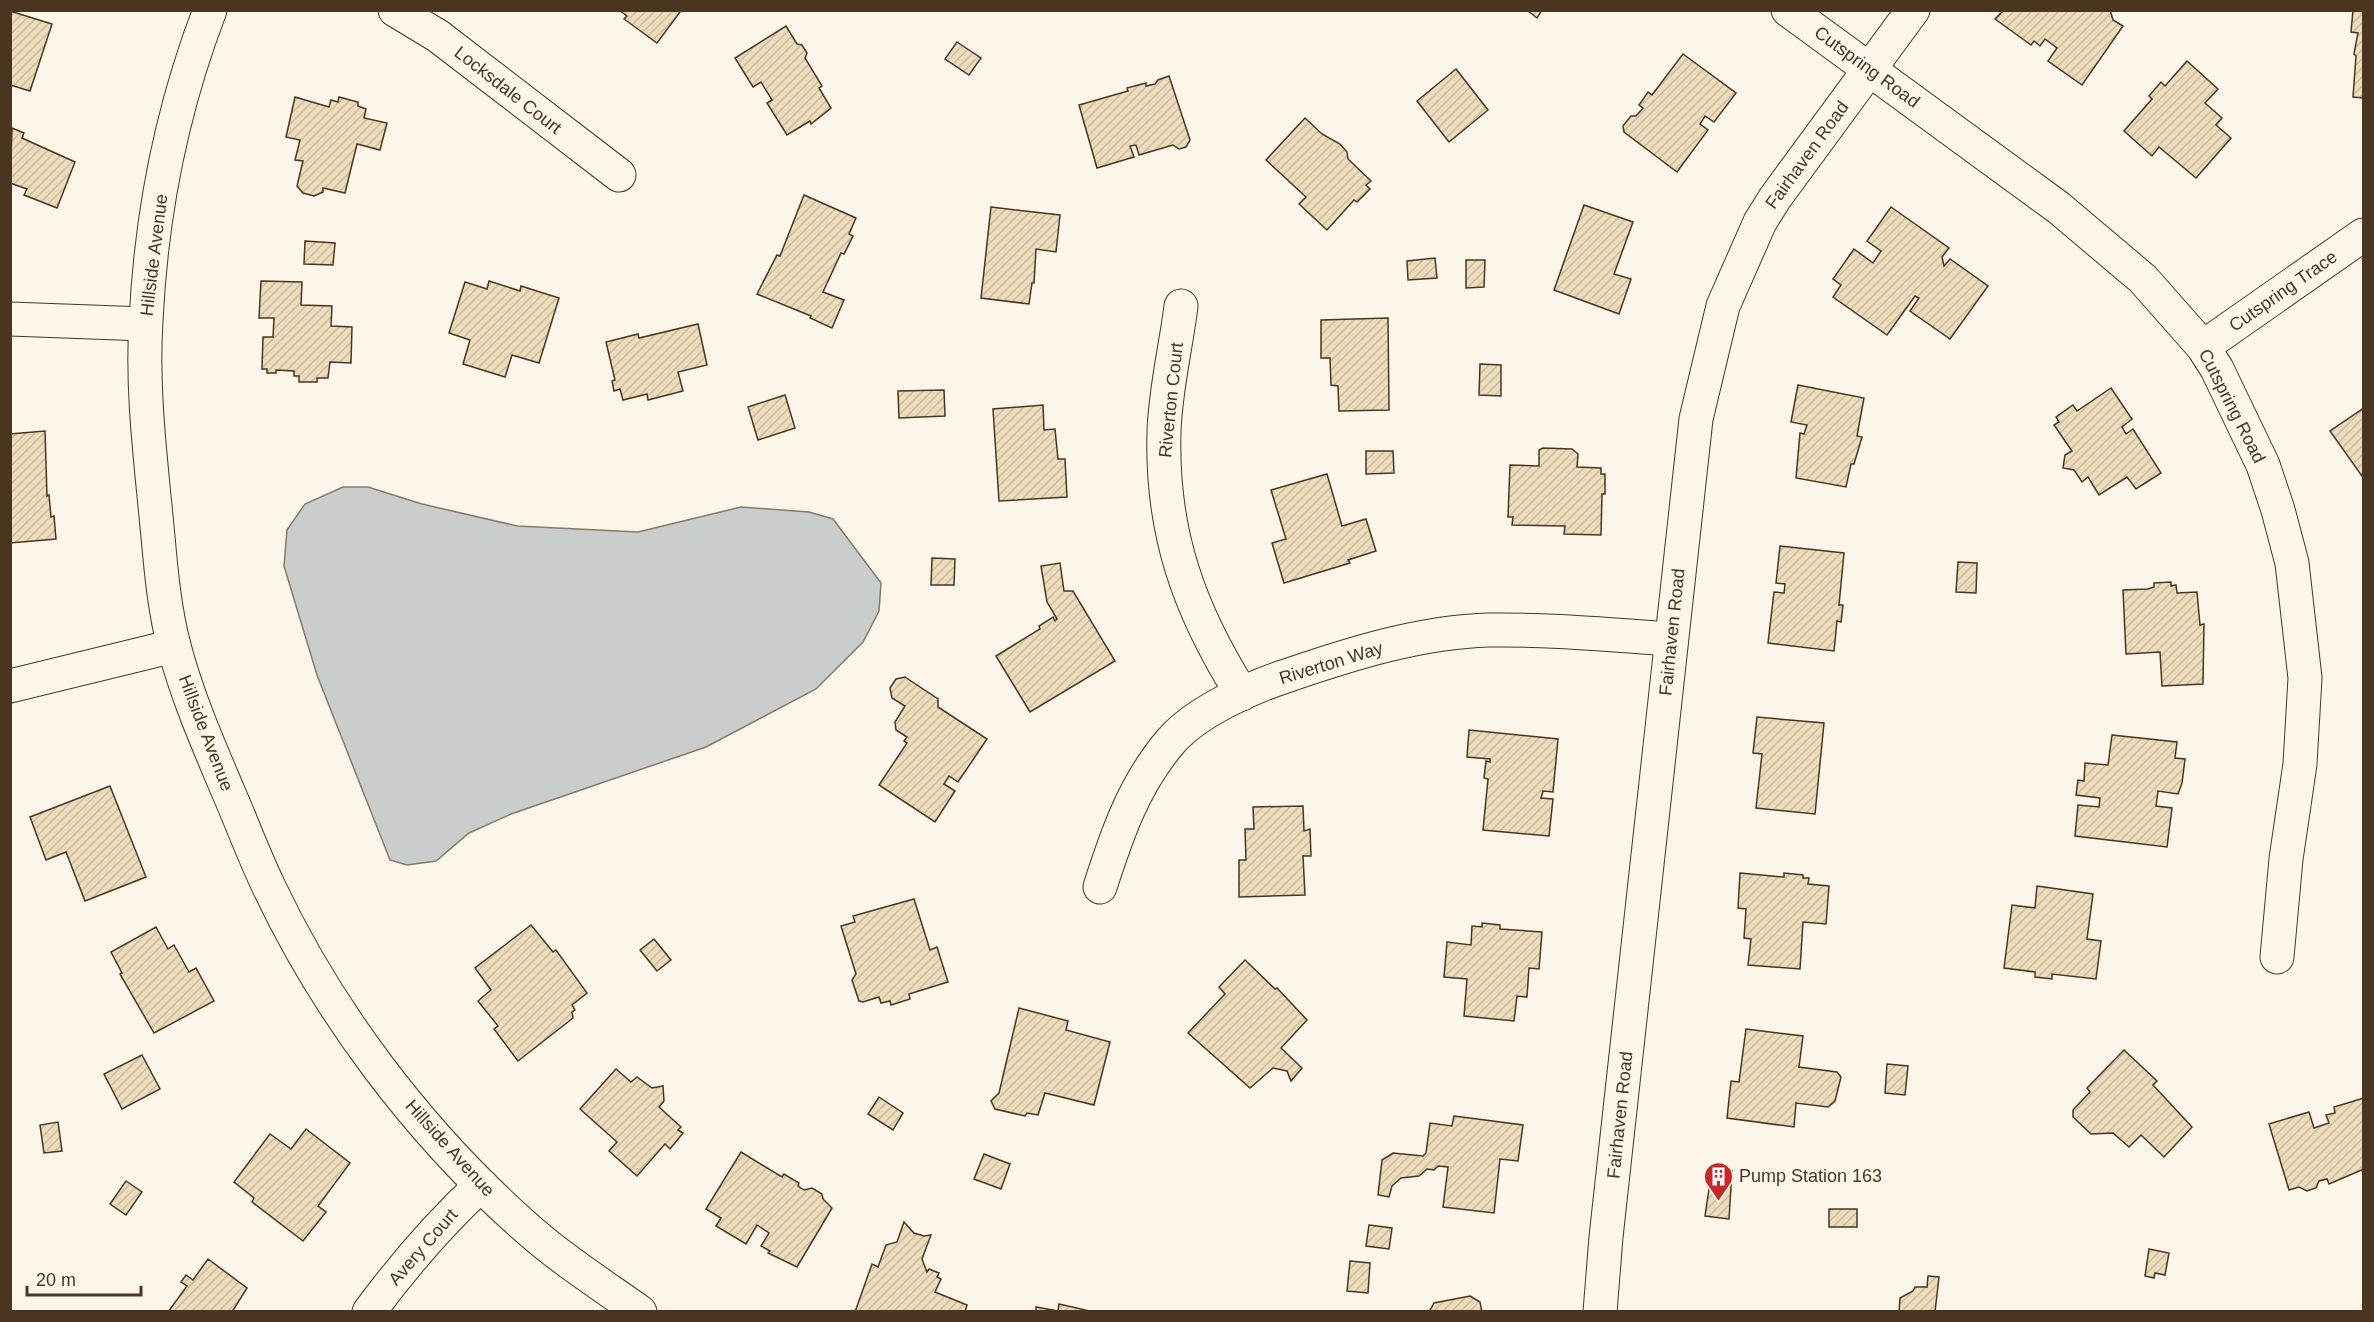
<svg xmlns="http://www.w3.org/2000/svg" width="2374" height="1322" viewBox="0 0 2374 1322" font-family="Helvetica,sans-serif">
<defs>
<pattern id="building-hatch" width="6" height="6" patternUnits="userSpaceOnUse" patternTransform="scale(1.5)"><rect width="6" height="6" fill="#ecdcbc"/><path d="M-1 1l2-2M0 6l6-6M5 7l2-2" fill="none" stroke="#ccbda1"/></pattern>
</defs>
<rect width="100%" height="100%" fill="#fbf6e9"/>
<path fill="#c9cecd" stroke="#887966" stroke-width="1.5" d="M343,487H368L422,504L517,526L638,532L741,507L809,512L833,519L881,583L879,611L863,642L816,689L706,747L511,814L469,833L436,861L407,865L390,860L317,675L284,566L287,530L305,504Z"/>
<g fill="url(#building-hatch)" stroke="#4a3520" stroke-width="1.5">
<path d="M619,10H679L680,12L657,43L624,19L627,16Z"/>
<path d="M1527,10H1542L1537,18Z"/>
<path d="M2004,10H2110L2113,20L2123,26L2082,85L2048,61L2057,48L2045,39L2040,46L2034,41L2031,45L1995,19Z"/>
<path d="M2353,10H2364V98L2353,97L2356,56L2354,54L2358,33L2351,32Z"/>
<path d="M10,11L52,24L30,91L10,85Z"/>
<path d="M786,26L797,44L802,45L807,53L805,58L822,86L819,88L831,108L811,124L810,121L787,135L767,103L772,100L761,82L753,87L735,58Z"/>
<path d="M957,42L981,58L969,75L945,59Z"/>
<path d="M1683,54L1736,93L1714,122L1705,116L1700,124L1708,130L1677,172L1624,132L1623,126L1631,116H1636L1643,108L1639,105L1648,92L1652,95Z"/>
<path d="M2187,61L2218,89L2205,103L2222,118L2216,125L2231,138L2196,178L2159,147L2152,156L2124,131L2152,99L2149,96L2161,82L2165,86Z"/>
<path d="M1456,69L1488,110L1449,142L1417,101Z"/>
<path d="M1169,76L1190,140L1186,147L1179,149L1173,145L1139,155L1136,145L1130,146L1134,157L1097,168L1079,105L1128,91L1127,88L1146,83V86L1155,84L1158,80Z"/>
<path d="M295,97L329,107L331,100L338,102L339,97L358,102V106L366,109L364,118L387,123L380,150L357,144L345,193L323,188V192L314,196L303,193L297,186L303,161L295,160L300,140L286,137Z"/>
<path d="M1305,118L1322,134L1340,144L1347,152L1348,159L1371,181L1366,185L1370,189L1357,202L1354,200L1327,230L1299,204L1306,197L1266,160Z"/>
<path d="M12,128L24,133L22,138L75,162L57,208L24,195L27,189L10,183Z"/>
<path d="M804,195L856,218L849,234L853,236L844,254L841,253L823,292L844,300L832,328L810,318L811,316L757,294L777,255L780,256Z"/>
<path d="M1584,205L1633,222L1614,274L1631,279L1619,314L1554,290Z"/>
<path d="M991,207L1060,215L1056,252L1036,249L1034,283H1032L1029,304L981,298Z"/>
<path d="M1891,207L1949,248L1942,257L1944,266L1950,259L1988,286L1950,339L1910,311L1919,298L1915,296L1887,335L1833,297L1841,285L1833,279L1854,249L1873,263L1881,251L1867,241Z"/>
<path d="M305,241L335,243L333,265L304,264Z"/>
<path d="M1435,258L1437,278L1408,280L1407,261Z"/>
<path d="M1466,260H1485L1484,287L1466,288Z"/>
<path d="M261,281L302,282L301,305L332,306L331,326L352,327L351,363L330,362L328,378H317V382H299V376H294V371L276,370V373H267V369H262L263,337H273L274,318H259Z"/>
<path d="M489,281L520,291L521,286L559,298L539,363L512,355L505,377L463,364L470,340L449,333L465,282L487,289Z"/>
<path d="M1388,318L1389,410L1339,411L1338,386L1331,385L1330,358H1321V320Z"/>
<path d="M698,324L707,365L678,372L683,391L648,400L647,394L623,400L620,389L614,391L612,381L615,380L606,342L638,334L639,338Z"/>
<path d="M1480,364L1501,365V396L1479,395Z"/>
<path d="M1798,385L1864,398L1857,436L1862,437L1854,464H1851L1846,487L1796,478L1800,433L1804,434L1807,425L1791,422Z"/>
<path d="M2111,388L2132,419L2122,427L2126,434L2133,429L2161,473L2136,489L2127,477L2099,495L2088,477L2082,482L2074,470L2063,468L2065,455L2072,451L2054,425L2059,422L2056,417L2073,405L2077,411Z"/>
<path d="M944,390L945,416L899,418L898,391Z"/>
<path d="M785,395L795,428L758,440L748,407Z"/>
<path d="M1043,405L1044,430L1055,429L1058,459H1065L1067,497L999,501L993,409Z"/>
<path d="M2364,408V479L2330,431Z"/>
<path d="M45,431L47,496L49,495L51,517L54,516L56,539L10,543V434Z"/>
<path d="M1543,448L1572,449L1578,454L1577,467L1601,468V474H1605V494H1602L1601,535L1564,534L1565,526L1512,525L1513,517H1508L1510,465L1539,466V450Z"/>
<path d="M1366,451H1393L1394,473L1366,474Z"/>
<path d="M1327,474L1342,526L1366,519L1376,551L1348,560L1350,563L1284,583L1272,543L1286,539L1271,490Z"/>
<path d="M1780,546L1844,553L1839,605H1843L1841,622L1837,621L1834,651L1768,643L1774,592L1784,593L1785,584L1776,583Z"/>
<path d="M932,558L955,559L954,585H931Z"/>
<path d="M1958,562L1977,563L1976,593L1956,592Z"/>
<path d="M1060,563L1064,591H1073L1115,661L1030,712L996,656L1040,629L1039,626L1053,617L1055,621L1057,619L1047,602L1041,566Z"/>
<path d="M2171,582V586L2176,585L2177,593L2197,592L2200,625L2204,624L2203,684L2162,686L2160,652L2126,654L2123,590L2148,589L2154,587V583Z"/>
<path d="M905,677L938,699V707L987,739L958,782L949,776L944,784L955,791L935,822L879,785L907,743L904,741L907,737L896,730L895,722L905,706L892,698L890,688L896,679Z"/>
<path d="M1757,717L1824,723L1815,814L1756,808L1762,754L1753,753Z"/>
<path d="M1469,730L1558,739L1553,792L1543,791L1541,798L1553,799L1549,836L1483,830L1488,779L1484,778L1486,761L1490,762V759L1467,757Z"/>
<path d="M2112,735L2177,742L2175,758L2185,759L2182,783L2178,794L2158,791L2156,806L2172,808L2167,847L2075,836L2078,805L2099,807L2100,798L2076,795L2078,780L2084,781L2085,763L2108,765Z"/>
<path d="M110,786L146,877L85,901L66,852L46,860L30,817Z"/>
<path d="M1303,806L1304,831L1310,829L1311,856H1303L1305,895L1239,897V860H1246L1245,829H1254L1253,807Z"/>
<path d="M1740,873L1784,877V873L1803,875V878H1809L1808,884L1829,886L1826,924L1803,922L1800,969L1748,965L1751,939L1744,938L1746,909L1738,908Z"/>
<path d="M2037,886L2093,894L2087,939L2101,941L2096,979L2052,974V979L2035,977V972L2004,968L2012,905L2035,908Z"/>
<path d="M914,899L930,950L937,947L948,982L909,994L910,999L891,1005L890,1001L881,1003L879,997L863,1002L859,1001L852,980L856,974L841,926L855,922L853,916Z"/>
<path d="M1482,923L1500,925V929L1542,932L1539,969L1529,968L1527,997L1517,996L1514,1021L1464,1016L1467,979L1444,977L1447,942L1471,945L1472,926L1482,927Z"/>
<path d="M531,925L553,952L556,950L587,993L572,1005L575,1010L572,1012L573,1018L518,1061L494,1029L498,1026L478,1001L491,990L475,968Z"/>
<path d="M156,927L168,949L174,945L189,972L196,968L214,1001L154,1033L120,974L122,973L111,952Z"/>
<path d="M654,939L671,960L657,971L640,950Z"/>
<path d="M1245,960L1275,989L1277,988L1307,1020L1281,1048L1302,1068L1291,1081L1287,1071L1273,1068L1250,1088L1188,1033L1225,994L1219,987Z"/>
<path d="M1019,1008L1068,1021L1066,1030L1110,1042L1094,1105L1045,1093L1038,1115L1027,1113L1025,1116L995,1109L991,1101L999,1093Z"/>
<path d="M1746,1029L1803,1036L1799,1067L1837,1072L1841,1077L1835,1101L1828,1107L1796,1103L1794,1127L1727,1118L1731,1081L1739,1082Z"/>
<path d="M2124,1050L2157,1081L2153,1085L2192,1127L2164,1157L2141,1135L2129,1147L2113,1133L2091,1134L2073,1117V1110L2090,1092L2087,1088Z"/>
<path d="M142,1055L160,1089L122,1109L104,1074Z"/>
<path d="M1887,1064L1908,1066L1905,1095L1885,1093Z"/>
<path d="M616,1069L631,1082L637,1077L652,1088L663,1086L664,1101L659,1107L681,1127L678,1130L683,1133L670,1149L665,1144L637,1176L609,1151L617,1142L580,1109Z"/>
<path d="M879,1097L903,1113L893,1130L868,1114Z"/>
<path d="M2364,1098V1169L2329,1184L2327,1179L2319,1181L2316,1188L2307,1191L2299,1187L2289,1190L2269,1124L2309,1112L2314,1128L2329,1123L2326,1115L2335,1113L2334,1107Z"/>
<path d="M1454,1116L1523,1125L1518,1161L1500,1159L1494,1213L1443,1207L1448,1167L1438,1166L1434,1170L1427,1169L1419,1176L1401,1178L1392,1186L1389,1197L1378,1195L1382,1160L1393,1153L1423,1156L1426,1153L1430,1123L1452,1126Z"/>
<path d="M58,1122L62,1151L44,1153L40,1125Z"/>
<path d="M306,1129L350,1163L318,1206L326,1212L303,1241L252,1202L254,1198L234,1182L270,1134L291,1149Z"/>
<path d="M741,1152L782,1177L784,1174L799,1183L798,1186L804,1190L812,1188L822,1194L823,1199L832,1208L797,1267L768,1253L770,1251L761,1246L769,1233L757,1225L746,1244L716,1226L721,1218L706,1209Z"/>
<path d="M984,1154L1010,1164L1001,1189L974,1179Z"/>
<path d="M1712,1169L1732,1171L1729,1219L1705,1216Z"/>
<path d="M126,1181L142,1192L126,1215L110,1204Z"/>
<rect x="1829" y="1209" width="28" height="18"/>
<path d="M904,1222L914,1233L924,1236L931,1235L922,1259L927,1272L929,1269L939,1273L937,1277L941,1279L935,1292L967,1305L965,1312H855L872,1264L878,1267L886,1245L897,1242Z"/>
<path d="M1369,1225L1392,1228L1389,1249L1366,1246Z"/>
<path d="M2149,1249L2169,1253L2165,1275L2155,1273L2154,1278L2145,1276Z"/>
<path d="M208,1259L247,1288L232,1312H168L187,1286L181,1282L186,1275L193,1280Z"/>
<path d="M1350,1261L1370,1263L1368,1293L1347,1291Z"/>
<path d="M1928,1276L1939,1277L1935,1312H1899L1900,1298L1913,1291L1915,1287H1927Z"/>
<path d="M1470,1296L1480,1302L1482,1312H1429L1434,1303Z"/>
<path d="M1059,1304L1090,1311V1312H1036V1307L1058,1311Z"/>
</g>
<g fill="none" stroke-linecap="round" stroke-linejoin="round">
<defs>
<g id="street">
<path d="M210,10C172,109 151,216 146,321C142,383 149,445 155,506C160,553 162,600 174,646C187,696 208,744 228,791C242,823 254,856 269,887C328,1012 418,1131 521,1223C557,1256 599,1283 640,1312"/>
<path d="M395,10L438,36L619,175"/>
<path d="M1788,10L2059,208L2143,279L2203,347L2217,369L2263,465L2278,510L2292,563L2305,678L2300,764L2286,859L2277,957"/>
<path d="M1181,306C1176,347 1165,391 1164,432C1161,532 1189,610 1242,694"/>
<path d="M10,319L145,324"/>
<path d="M2203,347L2363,235"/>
<path d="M10,686L174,646"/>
<path d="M1100,887C1117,834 1134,784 1171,741C1197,711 1252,687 1289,675C1353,653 1421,632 1489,630C1550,629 1610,635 1671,639"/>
<path d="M369,1312C403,1266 439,1224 481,1185"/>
<path d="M1600,1312L1606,1237L1696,419L1723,306L1760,222L1775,198L1913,10"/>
</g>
</defs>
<use href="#street" stroke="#4a3520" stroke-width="35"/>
<use href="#street" stroke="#fbf6e9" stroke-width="33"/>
</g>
<defs>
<symbol id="building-pin" viewBox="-11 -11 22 30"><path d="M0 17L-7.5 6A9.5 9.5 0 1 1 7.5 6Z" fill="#c62828" stroke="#fbf6e9"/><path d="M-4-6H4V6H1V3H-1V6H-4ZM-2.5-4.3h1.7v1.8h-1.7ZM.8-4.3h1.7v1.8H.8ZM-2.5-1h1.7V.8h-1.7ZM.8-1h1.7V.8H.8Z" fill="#fff"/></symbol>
</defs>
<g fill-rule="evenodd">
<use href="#building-pin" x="1702" y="1160" width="33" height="45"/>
</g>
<g text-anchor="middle" stroke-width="4.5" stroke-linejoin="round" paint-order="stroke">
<g font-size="18" fill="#4a3520" stroke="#fbf6e9">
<text transform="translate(1867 67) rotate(36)" y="6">Cutspring Road</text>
<text transform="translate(508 90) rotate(38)" y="6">Locksdale Court</text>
<text transform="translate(1807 155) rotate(-54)" y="6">Fairhaven Road</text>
<text transform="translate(154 255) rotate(-83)" y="6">Hillside Avenue</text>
<text transform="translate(2283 291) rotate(-35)" y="6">Cutspring Trace</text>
<text transform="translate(1171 400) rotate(-84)" y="6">Riverton Court</text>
<text transform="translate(2232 406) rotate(63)" y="6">Cutspring Road</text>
<text transform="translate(1672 632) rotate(-84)" y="6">Fairhaven Road</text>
<text transform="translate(1331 663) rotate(-17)" y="6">Riverton Way</text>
<text transform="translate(206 733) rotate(69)" y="6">Hillside Avenue</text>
<text transform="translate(1620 1115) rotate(-84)" y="6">Fairhaven Road</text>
<text transform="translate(450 1148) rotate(48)" y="6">Hillside Avenue</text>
<text transform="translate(423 1247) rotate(-49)" y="6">Avery Court</text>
</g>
<g font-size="18" fill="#4a3520" stroke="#fbf6e9" text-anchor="start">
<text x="1739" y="1182">Pump Station 163</text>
</g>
</g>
<rect width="2374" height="1322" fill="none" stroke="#4a3520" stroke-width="24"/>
<path d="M27 1286v9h114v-9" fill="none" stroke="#4a3520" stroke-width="3"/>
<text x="36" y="1286" font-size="18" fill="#4a3520" stroke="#fbf6e9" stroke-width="4.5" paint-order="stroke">20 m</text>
</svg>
